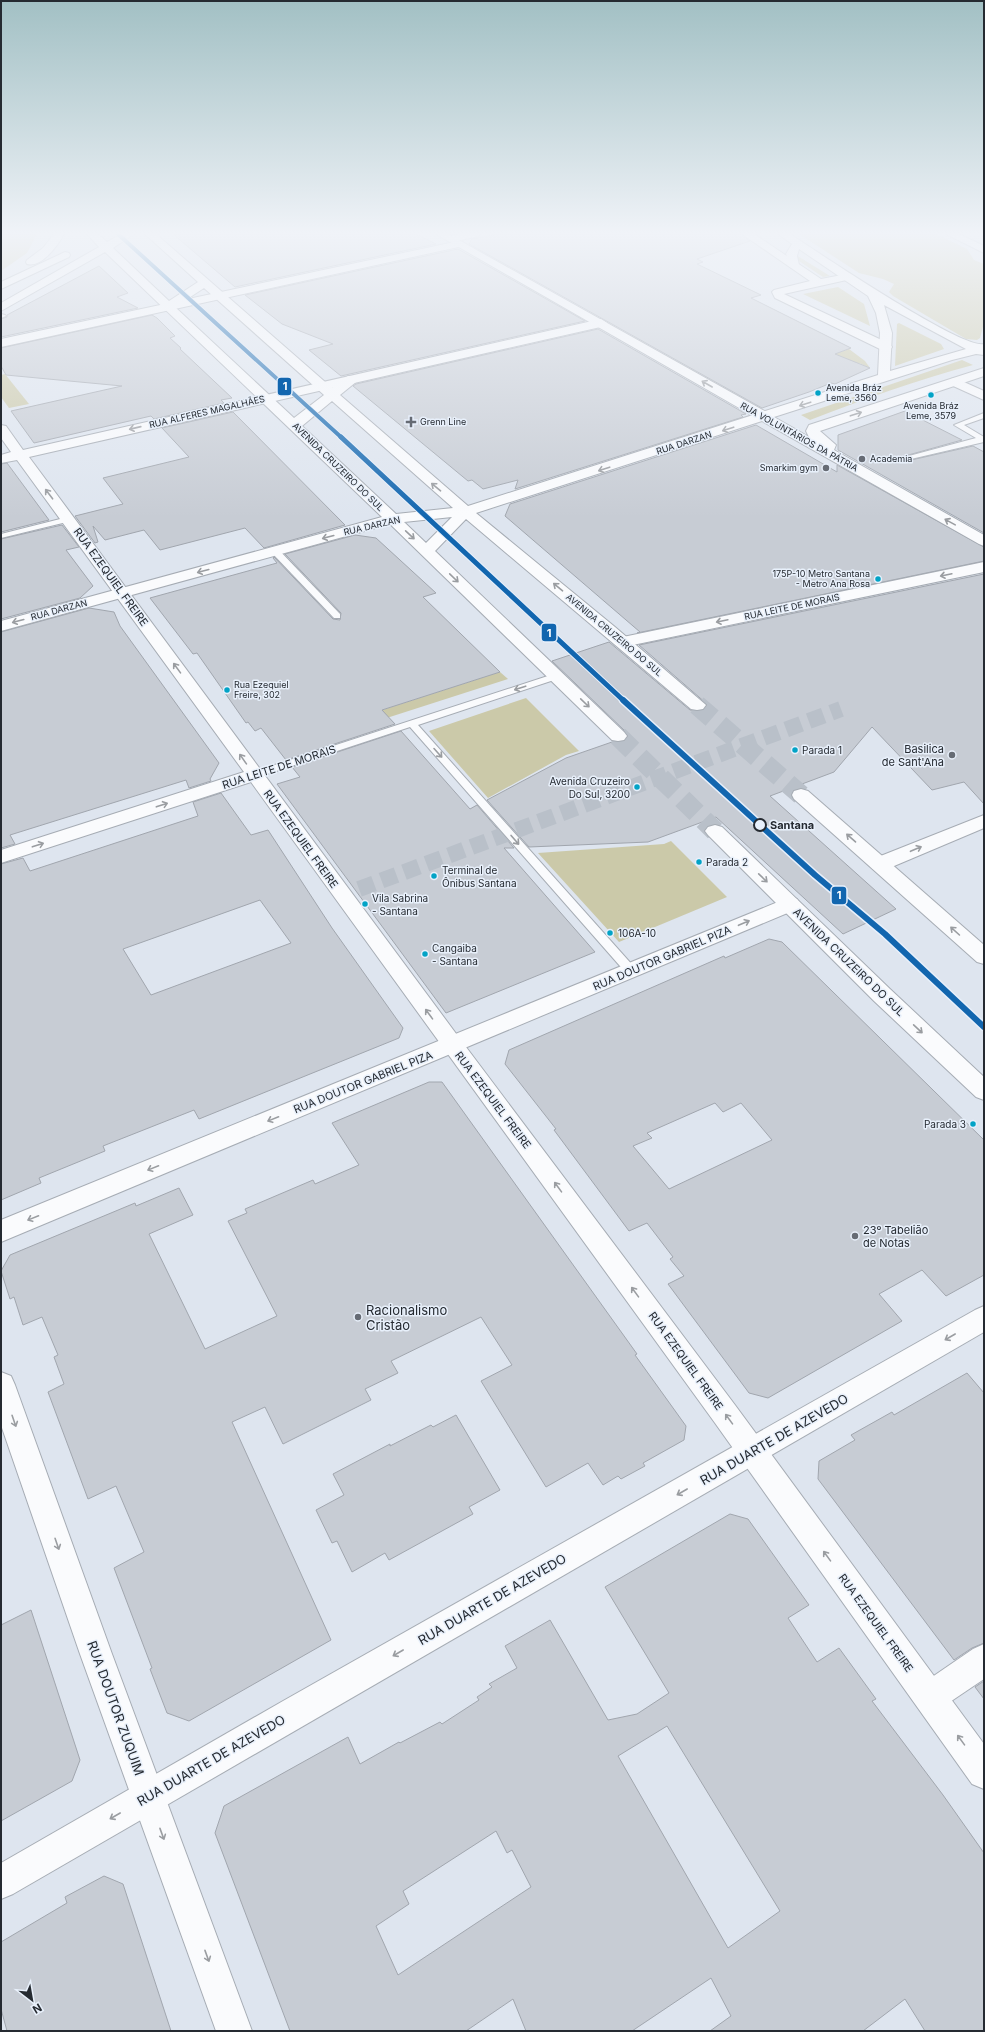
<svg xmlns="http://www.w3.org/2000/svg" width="985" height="2032" viewBox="0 0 985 2032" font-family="Inter,sans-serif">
<rect width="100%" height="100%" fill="#dee5ef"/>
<g fill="#cbc9a9">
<path d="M1,234H37L27,253L1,271Z"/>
<path d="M799,234H936L967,249L974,260L984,264V323L980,338L977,340L966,339L893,296L889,292L894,284L883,279L859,273Z"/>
<path d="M796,255L830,276L823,277L796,259Z"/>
<path d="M838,287L864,304L870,326L803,294Z"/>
<path d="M899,323L941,344L944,349L895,366L897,324Z"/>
<path d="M849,349L865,361L870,368L859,363L822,379L803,365Z"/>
<path d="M962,360L973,365C917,380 864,399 810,420L801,415Z"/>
<path d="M5,374L29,404L9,408L1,397V375Z"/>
<path d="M500,672L508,679L281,752L274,745Z"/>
<path d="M526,698L579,751L566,755L488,798L429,731Z"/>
<path d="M671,841L727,897L619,942L538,853L664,844Z"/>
</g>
<g fill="#c7ccd4" stroke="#a1a6ae" fill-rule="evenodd">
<path d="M173,234H416L436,244L235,287Z"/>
<path d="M498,234H741L750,241L697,259L703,262L697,264L761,295L751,298L851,348L835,354L870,368L835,384L831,383L809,392L762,408L469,244L472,239Z"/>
<path d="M458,249L585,321L341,376L309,350L333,344L282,324L245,295Z"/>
<path d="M99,266L128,293L117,297L138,308L1,337V319L7,317V315Z"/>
<path d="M152,315L157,318L175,336L170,338L181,348L180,349L232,398L221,400L224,403L154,419L151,416L34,443L11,411L122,386L6,375L1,366V348Z"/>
<path d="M598,329L746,414L741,415L743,417L515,489L518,480L483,489L472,480L468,481L353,386L356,384Z"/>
<path d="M905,411L962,440L894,459L893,461L898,463L973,446L984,452V533L838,450V435Z"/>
<path d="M233,412L345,525L264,548L245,528L160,550L144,530L105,540L93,526L98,542L95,543L75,516L123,504L103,478L189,457L162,428Z"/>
<path d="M756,425L837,472V465L984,547V561L637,633L640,632L505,516L510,504Z"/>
<path d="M7,463L49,520L1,532V464Z"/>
<path d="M62,525L79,547L66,550L93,586L80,598L1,619V539Z"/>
<path d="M355,535L376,538L436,593L423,597L500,672L382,710L395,724L286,760L261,728L255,731L248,722L246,723L197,653L193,654L150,598L277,563L273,558L274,557L333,619L340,620L341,613L285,554Z"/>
<path d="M984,574V804L964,782L932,790L872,727L834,772L770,796L896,909L843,934L716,817L648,842L529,847L487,800L566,758L612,742L624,741L628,737L625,731L552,661L609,642L690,710H703L707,704L639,645Z"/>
<path d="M89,608L114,612L120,626L219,763L210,779L211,781L189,788L186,780L10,835L15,844L1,848V632Z"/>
<path d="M401,731L470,809L477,805L514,848H504L595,952L446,1013L277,784L300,777L292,767Z"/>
<path d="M221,793L251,835L268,830L332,928L403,1028L399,1038L199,1119L194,1110L103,1146L105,1151L39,1178L41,1183L1,1200V864L23,858L30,871L198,816L193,802ZM260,900L291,943L151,995L123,949Z"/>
<path d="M769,939L782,942L984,1140V1275L946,1296L922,1270L879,1294L902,1321L768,1398L749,1393L668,1284L684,1276L670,1259L673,1257L647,1223L629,1231L554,1130L556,1129L505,1064L509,1050L724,956L725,958ZM715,1103L723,1112L741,1103L772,1140L669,1189L633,1146L652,1138L647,1133Z"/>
<path d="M429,1082H442L637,1354L635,1355L686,1426L684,1440L643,1463L645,1466L621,1479L618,1476L603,1485L588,1463L546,1487L481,1381L512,1365L481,1317L391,1361L398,1373L365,1389L371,1400L283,1444L265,1407L232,1422L331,1640L189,1721L167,1713L150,1669L152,1668L114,1568L144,1552L116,1486L88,1499L48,1392L64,1384L54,1357L58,1355L42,1317L23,1325L14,1297L10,1299L1,1271L10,1255L135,1203L136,1206L179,1188L193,1215L149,1234L205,1349L277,1316L228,1221L247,1213L245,1209L313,1180L315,1184L359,1165L332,1123Z"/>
<path d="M967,1373L984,1393V1643L972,1648L954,1660L818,1479L819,1461L855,1440L851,1435L892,1412L894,1415Z"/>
<path d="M456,1415L500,1490L469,1507L473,1514L389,1560L385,1553L352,1572L337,1541L332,1543L316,1510L344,1495L333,1474L390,1444V1446L431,1425L433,1427Z"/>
<path d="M730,1514L748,1519L809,1605L788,1618L817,1662L839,1648L876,1699L872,1701L943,1795L984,1853V2031H925L905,1999L863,2031H710L731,2016L711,1978L632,2031H526L513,1999L466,2031H290L215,1833L224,1806L348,1737L360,1764L399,1742L400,1743L440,1722L442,1724L479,1700L477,1697L492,1687L489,1684L517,1668L505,1646L550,1620L608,1720L637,1714L669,1693L605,1587ZM667,1726L780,1911L728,1948L618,1756ZM496,1831L507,1853L512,1850L531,1887L398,1975L376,1926L409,1904L403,1891Z"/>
<path d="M31,1610L80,1760L72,1781L1,1821V1625Z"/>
<path d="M984,1681V1699L975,1687Z"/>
<path d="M104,1876L123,1884L171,2031H7L1,2009V1942L67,1903L65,1897Z"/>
</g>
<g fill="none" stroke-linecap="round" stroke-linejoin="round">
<path stroke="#b9c0c9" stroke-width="16" stroke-dasharray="16 8" stroke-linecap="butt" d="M359,889L841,709"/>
<g stroke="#b9c0c9" stroke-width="20" stroke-dasharray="20 10" stroke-linecap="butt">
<path d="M697,705L801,795"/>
<path d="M618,736L715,831"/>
</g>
<defs>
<g id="service">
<path d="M1,314L5,315L6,316L1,318Z"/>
<path d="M984,413V418L964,425L984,437V442L898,462L894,460L976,438L954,425Z"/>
<path d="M68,517H71V521L1,538V534Z"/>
<path d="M272,549H278L340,614V618H334L272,553Z"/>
<path d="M557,673L562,676L560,678L418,725L635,968L637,971L635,974H627L410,727L258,777L254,778L249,775L250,773Z"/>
</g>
<g id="minor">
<path d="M461,234H480L479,236L451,242L446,239L447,237Z"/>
<path d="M742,234H754L821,279L847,274L851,275L853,277L851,279L784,294L890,344L892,347L890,350H882L775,298L772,292L774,290L810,281Z"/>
<path d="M955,378L984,391V400L951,385L949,382L951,379Z"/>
<path d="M984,815V828L887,869L880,870L873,869L870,864L873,859Z"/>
<path d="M790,897L797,899L800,904L797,909L1,1242V1220Z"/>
<path d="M984,1644V1679L941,1708L930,1713L919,1708L914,1697L919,1686L973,1649Z"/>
</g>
<g id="tertiary">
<path d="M459,241L463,242L464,244L463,246L1,347V339Z"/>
<path d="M601,319L607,323L605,326L29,457L460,1039L735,1405L984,1744V1789L972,1784L715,1423L251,782L1,863V850L244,772L17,460L1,463V455L11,452L1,438V425L6,426L23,450Z"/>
<path d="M984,562V572L623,647L617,645L615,642L617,639L623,637Z"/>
</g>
<g id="secondary">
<path d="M436,234H448L770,414L772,417L765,421L760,420Z"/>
<path d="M984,1306V1332L13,1894L1,1899V1863L283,1701L975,1310Z"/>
</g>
<g id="primary">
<path d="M54,234H64C58,245 42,268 27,264L26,262L27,260L43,248Z"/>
<path d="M87,234H98L107,242L122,234H134L113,248L169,301L198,282L145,234H156L332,388L348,376H356L358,379L356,382L340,395L468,506L878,375L880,333L876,313L868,296L799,249L797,256L799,265L794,268L790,267L786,254L792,244L778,234H790C816,251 962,350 984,344V355L976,354L952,360L774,417L809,437L806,431L809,425L984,368V376L820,431L836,445L834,450L984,535V546L979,544L762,421L476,513L615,627L706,705L703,709L697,710L691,709L466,519L435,551L624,732L627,736L624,740L618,741L612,740L390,524L1,631V621L382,517L105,252L1,311V303L99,247ZM204,288L324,395L294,418L175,307ZM884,305L966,349L890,371L892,333ZM332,401L453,508L396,514L302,426ZM452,517L426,543L404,522Z"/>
<path d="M946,234H959L984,246V253Z"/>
<path d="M65,252L69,253L70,255L69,257L1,289V282Z"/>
<path d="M801,789L808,791L984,945V964L977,962L794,799L792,795L794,791Z"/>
<path d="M715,825L722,827L890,989L984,1077V1100L976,1097L874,1001L708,835L705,831L708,827Z"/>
<path d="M1,1372L11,1376L15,1385L112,1654L252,2031H216L80,1654L1,1425Z"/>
</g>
</defs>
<use href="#service" stroke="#a6acb4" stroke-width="2"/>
<use href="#minor" stroke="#a6acb4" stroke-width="2"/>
<use href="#tertiary" stroke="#a6acb4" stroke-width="2"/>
<use href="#secondary" stroke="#a6acb4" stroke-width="2"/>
<use href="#primary" stroke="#a6acb4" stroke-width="2"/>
<use href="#service" fill="#fafbfd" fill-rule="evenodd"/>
<use href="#minor" fill="#fafbfd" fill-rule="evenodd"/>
<use href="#tertiary" fill="#fafbfd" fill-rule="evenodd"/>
<use href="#secondary" fill="#fafbfd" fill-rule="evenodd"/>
<use href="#primary" fill="#fafbfd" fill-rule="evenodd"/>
<defs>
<path id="metro-1-far2" d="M118,234L342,438"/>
<path id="metro-1-far1" d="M341,437L624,701"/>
<path id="metro-1" d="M623,700L815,875L885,934L984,1027"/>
</defs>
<use href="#metro-1-far2" stroke="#e8f0fb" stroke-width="5.5"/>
<use href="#metro-1-far1" stroke="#e8f0fb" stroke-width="7"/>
<use href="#metro-1" stroke="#e8f0fb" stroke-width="9"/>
<use href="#metro-1-far2" stroke="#1266af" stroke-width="4"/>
<use href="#metro-1-far1" stroke="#1266af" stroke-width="5"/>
<use href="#metro-1" stroke="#1266af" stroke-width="6"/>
</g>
<defs><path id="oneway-shaft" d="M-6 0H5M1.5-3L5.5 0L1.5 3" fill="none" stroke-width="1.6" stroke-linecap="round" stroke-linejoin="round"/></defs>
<g stroke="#9a9da1">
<use href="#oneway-shaft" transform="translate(707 384) rotate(-150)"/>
<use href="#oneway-shaft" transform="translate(805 404) rotate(162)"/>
<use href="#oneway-shaft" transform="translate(856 414) rotate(-18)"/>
<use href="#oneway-shaft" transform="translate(135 428) rotate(167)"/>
<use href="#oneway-shaft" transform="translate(728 429) rotate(162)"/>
<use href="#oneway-shaft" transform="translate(604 469) rotate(162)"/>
<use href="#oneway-shaft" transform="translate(436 487) rotate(-140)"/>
<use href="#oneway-shaft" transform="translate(49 494) rotate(-127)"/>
<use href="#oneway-shaft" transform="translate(950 522) rotate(-151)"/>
<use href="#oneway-shaft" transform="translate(410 535) rotate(43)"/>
<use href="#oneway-shaft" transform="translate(328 537) rotate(165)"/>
<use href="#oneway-shaft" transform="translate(203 571) rotate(165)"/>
<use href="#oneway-shaft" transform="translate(946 575) rotate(168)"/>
<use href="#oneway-shaft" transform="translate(454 578) rotate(44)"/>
<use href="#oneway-shaft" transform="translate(558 587) rotate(-140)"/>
<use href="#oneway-shaft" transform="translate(18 621) rotate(165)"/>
<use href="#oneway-shaft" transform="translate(722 621) rotate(168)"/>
<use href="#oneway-shaft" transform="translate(177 668) rotate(-126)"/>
<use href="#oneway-shaft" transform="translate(520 688) rotate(162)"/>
<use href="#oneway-shaft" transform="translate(585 703) rotate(44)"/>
<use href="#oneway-shaft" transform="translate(438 753) rotate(48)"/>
<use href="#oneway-shaft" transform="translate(243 759) rotate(-125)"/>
<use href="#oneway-shaft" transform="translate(162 805) rotate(-18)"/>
<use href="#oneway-shaft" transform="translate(851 838) rotate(-139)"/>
<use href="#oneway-shaft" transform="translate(515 840) rotate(49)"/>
<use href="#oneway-shaft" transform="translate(38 845) rotate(-18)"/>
<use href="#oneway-shaft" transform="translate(916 849) rotate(-23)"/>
<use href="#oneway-shaft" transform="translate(763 878) rotate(44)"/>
<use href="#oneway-shaft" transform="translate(744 923) rotate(-23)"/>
<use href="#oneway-shaft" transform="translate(955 931) rotate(-138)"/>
<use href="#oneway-shaft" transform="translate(429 1014) rotate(-126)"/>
<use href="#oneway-shaft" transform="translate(918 1029) rotate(43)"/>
<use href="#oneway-shaft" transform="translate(273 1119) rotate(158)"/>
<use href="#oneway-shaft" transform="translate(153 1168) rotate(158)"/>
<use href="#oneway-shaft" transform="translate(558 1187) rotate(-126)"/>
<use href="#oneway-shaft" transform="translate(33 1218) rotate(158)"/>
<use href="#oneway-shaft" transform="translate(635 1292) rotate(-126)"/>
<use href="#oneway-shaft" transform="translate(950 1337) rotate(150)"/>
<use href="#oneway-shaft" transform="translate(729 1419) rotate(-126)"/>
<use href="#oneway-shaft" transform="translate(14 1421) rotate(71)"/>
<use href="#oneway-shaft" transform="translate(682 1492) rotate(150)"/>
<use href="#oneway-shaft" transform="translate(57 1544) rotate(71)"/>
<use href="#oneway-shaft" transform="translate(827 1556) rotate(-126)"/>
<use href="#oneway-shaft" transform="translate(398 1653) rotate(150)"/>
<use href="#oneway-shaft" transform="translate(961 1740) rotate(-126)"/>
<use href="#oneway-shaft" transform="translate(115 1816) rotate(150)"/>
<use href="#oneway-shaft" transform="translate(162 1834) rotate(70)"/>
<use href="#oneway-shaft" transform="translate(207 1956) rotate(70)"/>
</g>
<linearGradient id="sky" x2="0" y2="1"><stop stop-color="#a2c0c4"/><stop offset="0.45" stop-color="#f0f3f8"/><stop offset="1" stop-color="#f0f3f8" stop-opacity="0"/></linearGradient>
<rect width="985" height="518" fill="url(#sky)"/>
<g fill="#02a3c6" stroke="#e8f0fb" stroke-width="1.5">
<circle cx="818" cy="393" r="3.5"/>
<circle cx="931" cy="395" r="3.5"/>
<circle cx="878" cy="579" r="3.5"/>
<circle cx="227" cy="690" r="3.5"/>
<circle cx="795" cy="750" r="3.5"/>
<circle cx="637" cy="787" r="3.5"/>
<circle cx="699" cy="862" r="3.5"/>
<circle cx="434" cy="876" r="3.5"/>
<circle cx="365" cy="904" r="3.5"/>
<circle cx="610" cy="933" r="3.5"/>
<circle cx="425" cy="954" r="3.5"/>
<circle cx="973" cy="1124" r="3.5"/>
</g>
<g fill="#666b74" stroke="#e8f0fb" stroke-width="1.5">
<path d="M409 416h4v4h4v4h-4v4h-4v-4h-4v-4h4z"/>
<circle cx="862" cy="459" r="4"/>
<circle cx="826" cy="468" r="4"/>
<circle cx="952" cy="755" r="4"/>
<circle cx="855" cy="1236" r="4"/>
<circle cx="358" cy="1317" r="4"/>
</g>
<circle fill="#e8f0fb" stroke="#252a31" stroke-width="2" cx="760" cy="825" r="6"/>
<g text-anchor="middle" stroke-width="3" stroke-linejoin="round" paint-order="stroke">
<g font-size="9" fill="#252a31" stroke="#e8f0fb" text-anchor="start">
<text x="826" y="391">Avenida Bráz<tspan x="826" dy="10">Leme, 3560</tspan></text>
<text x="931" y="409" text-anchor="middle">Avenida Bráz<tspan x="931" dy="10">Leme, 3579</tspan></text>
<text x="870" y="577" text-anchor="end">175P-10 Metro Santana<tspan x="870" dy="10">- Metro Ana Rosa</tspan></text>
<text x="234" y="688">Rua Ezequiel<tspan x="234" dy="10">Freire, 302</tspan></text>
</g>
<g font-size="9" fill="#252a31" stroke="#e8f0fb">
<text transform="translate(207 412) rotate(-13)" y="3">RUA ALFERES MAGALHÃES</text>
<text transform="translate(799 437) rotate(29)" y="3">RUA VOLUNTÁRIOS DA PÁTRIA</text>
<text transform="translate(684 443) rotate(-18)" y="3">RUA DARZAN</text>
<text transform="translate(338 467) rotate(44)" y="3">AVENIDA CRUZEIRO DO SUL</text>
<text transform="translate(372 526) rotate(-13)" y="3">RUA DARZAN</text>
<text transform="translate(792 607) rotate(-12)" y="3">RUA LEITE DE MORAIS</text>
<text transform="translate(59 610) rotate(-15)" y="3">RUA DARZAN</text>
<text transform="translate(614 635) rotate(40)" y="3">AVENIDA CRUZEIRO DO SUL</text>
</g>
<g font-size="9" fill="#252a31" stroke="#e8f0fb" text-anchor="start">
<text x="420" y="425">Grenn Line</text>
<text x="870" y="462">Academia</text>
<text x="818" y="471" text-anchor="end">Smarkim gym</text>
</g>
<g font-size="10" fill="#252a31" stroke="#e8f0fb" text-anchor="start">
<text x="802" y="754">Parada 1</text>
<text x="630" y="785" text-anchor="end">Avenida Cruzeiro<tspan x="630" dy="13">Do Sul, 3200</tspan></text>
<text x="706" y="866">Parada 2</text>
<text x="442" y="874">Terminal de<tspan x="442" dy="13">Ônibus Santana</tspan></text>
<text x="372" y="902">Vila Sabrina<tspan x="372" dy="13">- Santana</tspan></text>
<text x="618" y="937">106A-10</text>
<text x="432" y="952">Cangaiba<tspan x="432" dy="13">- Santana</tspan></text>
<text x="966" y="1128" text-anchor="end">Parada 3</text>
</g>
<g font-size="11" fill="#252a31" stroke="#e8f0fb">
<text transform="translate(111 577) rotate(54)" y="4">RUA EZEQUIEL FREIRE</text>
<text transform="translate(279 767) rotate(-18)" y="4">RUA LEITE DE MORAIS</text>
<text transform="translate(301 839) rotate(54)" y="4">RUA EZEQUIEL FREIRE</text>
<text transform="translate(662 958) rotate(-23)" y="4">RUA DOUTOR GABRIEL PIZA</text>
<text transform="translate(849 962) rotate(44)" y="4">AVENIDA CRUZEIRO DO SUL</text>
<text transform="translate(363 1082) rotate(-22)" y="4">RUA DOUTOR GABRIEL PIZA</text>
<text transform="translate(493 1100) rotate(53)" y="4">RUA EZEQUIEL FREIRE</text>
<text transform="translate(686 1361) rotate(54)" y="4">RUA EZEQUIEL FREIRE</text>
<text transform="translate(876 1623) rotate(54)" y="4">RUA EZEQUIEL FREIRE</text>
</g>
<g font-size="11" fill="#252a31" stroke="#e8f0fb" text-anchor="end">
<text x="944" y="753">Basilica<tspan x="944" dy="13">de Sant'Ana</tspan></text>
<text x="863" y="1234" text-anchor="start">23º Tabelião<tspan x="863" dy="13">de Notas</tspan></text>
</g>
<g font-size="11" font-weight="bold" fill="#252a31" stroke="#e8f0fb" text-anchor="start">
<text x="770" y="829">Santana</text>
</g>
<g font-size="13" fill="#252a31" stroke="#e8f0fb" text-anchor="start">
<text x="366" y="1315">Racionalismo<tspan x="366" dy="15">Cristão</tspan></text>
</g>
<g font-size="13" fill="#252a31" stroke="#e8f0fb">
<text transform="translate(774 1439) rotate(-30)" y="5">RUA DUARTE DE AZEVEDO</text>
<text transform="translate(492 1599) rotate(-30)" y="5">RUA DUARTE DE AZEVEDO</text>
<text transform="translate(116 1708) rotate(70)" y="5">RUA DOUTOR ZUQUIM</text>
<text transform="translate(211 1760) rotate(-30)" y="5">RUA DUARTE DE AZEVEDO</text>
</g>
</g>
<g stroke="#e8f0fb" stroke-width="1.5">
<rect x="277" y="377" width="15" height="19" rx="4" fill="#1266af"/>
<rect x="541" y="623" width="16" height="19" rx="4" fill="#1266af"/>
<rect x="831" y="886" width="16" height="19" rx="4" fill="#1266af"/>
</g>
<g font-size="11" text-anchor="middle" font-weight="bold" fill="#fff">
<text x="285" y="390">1</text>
<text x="549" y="637">1</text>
<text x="839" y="899">1</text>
</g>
<rect width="985" height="2032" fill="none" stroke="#252a31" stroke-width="4"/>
<g transform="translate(32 2000) rotate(149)" stroke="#e8f0fb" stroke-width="3" paint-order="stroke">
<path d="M0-3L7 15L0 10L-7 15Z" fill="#252a31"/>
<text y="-6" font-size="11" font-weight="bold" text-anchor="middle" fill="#252a31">N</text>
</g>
</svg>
